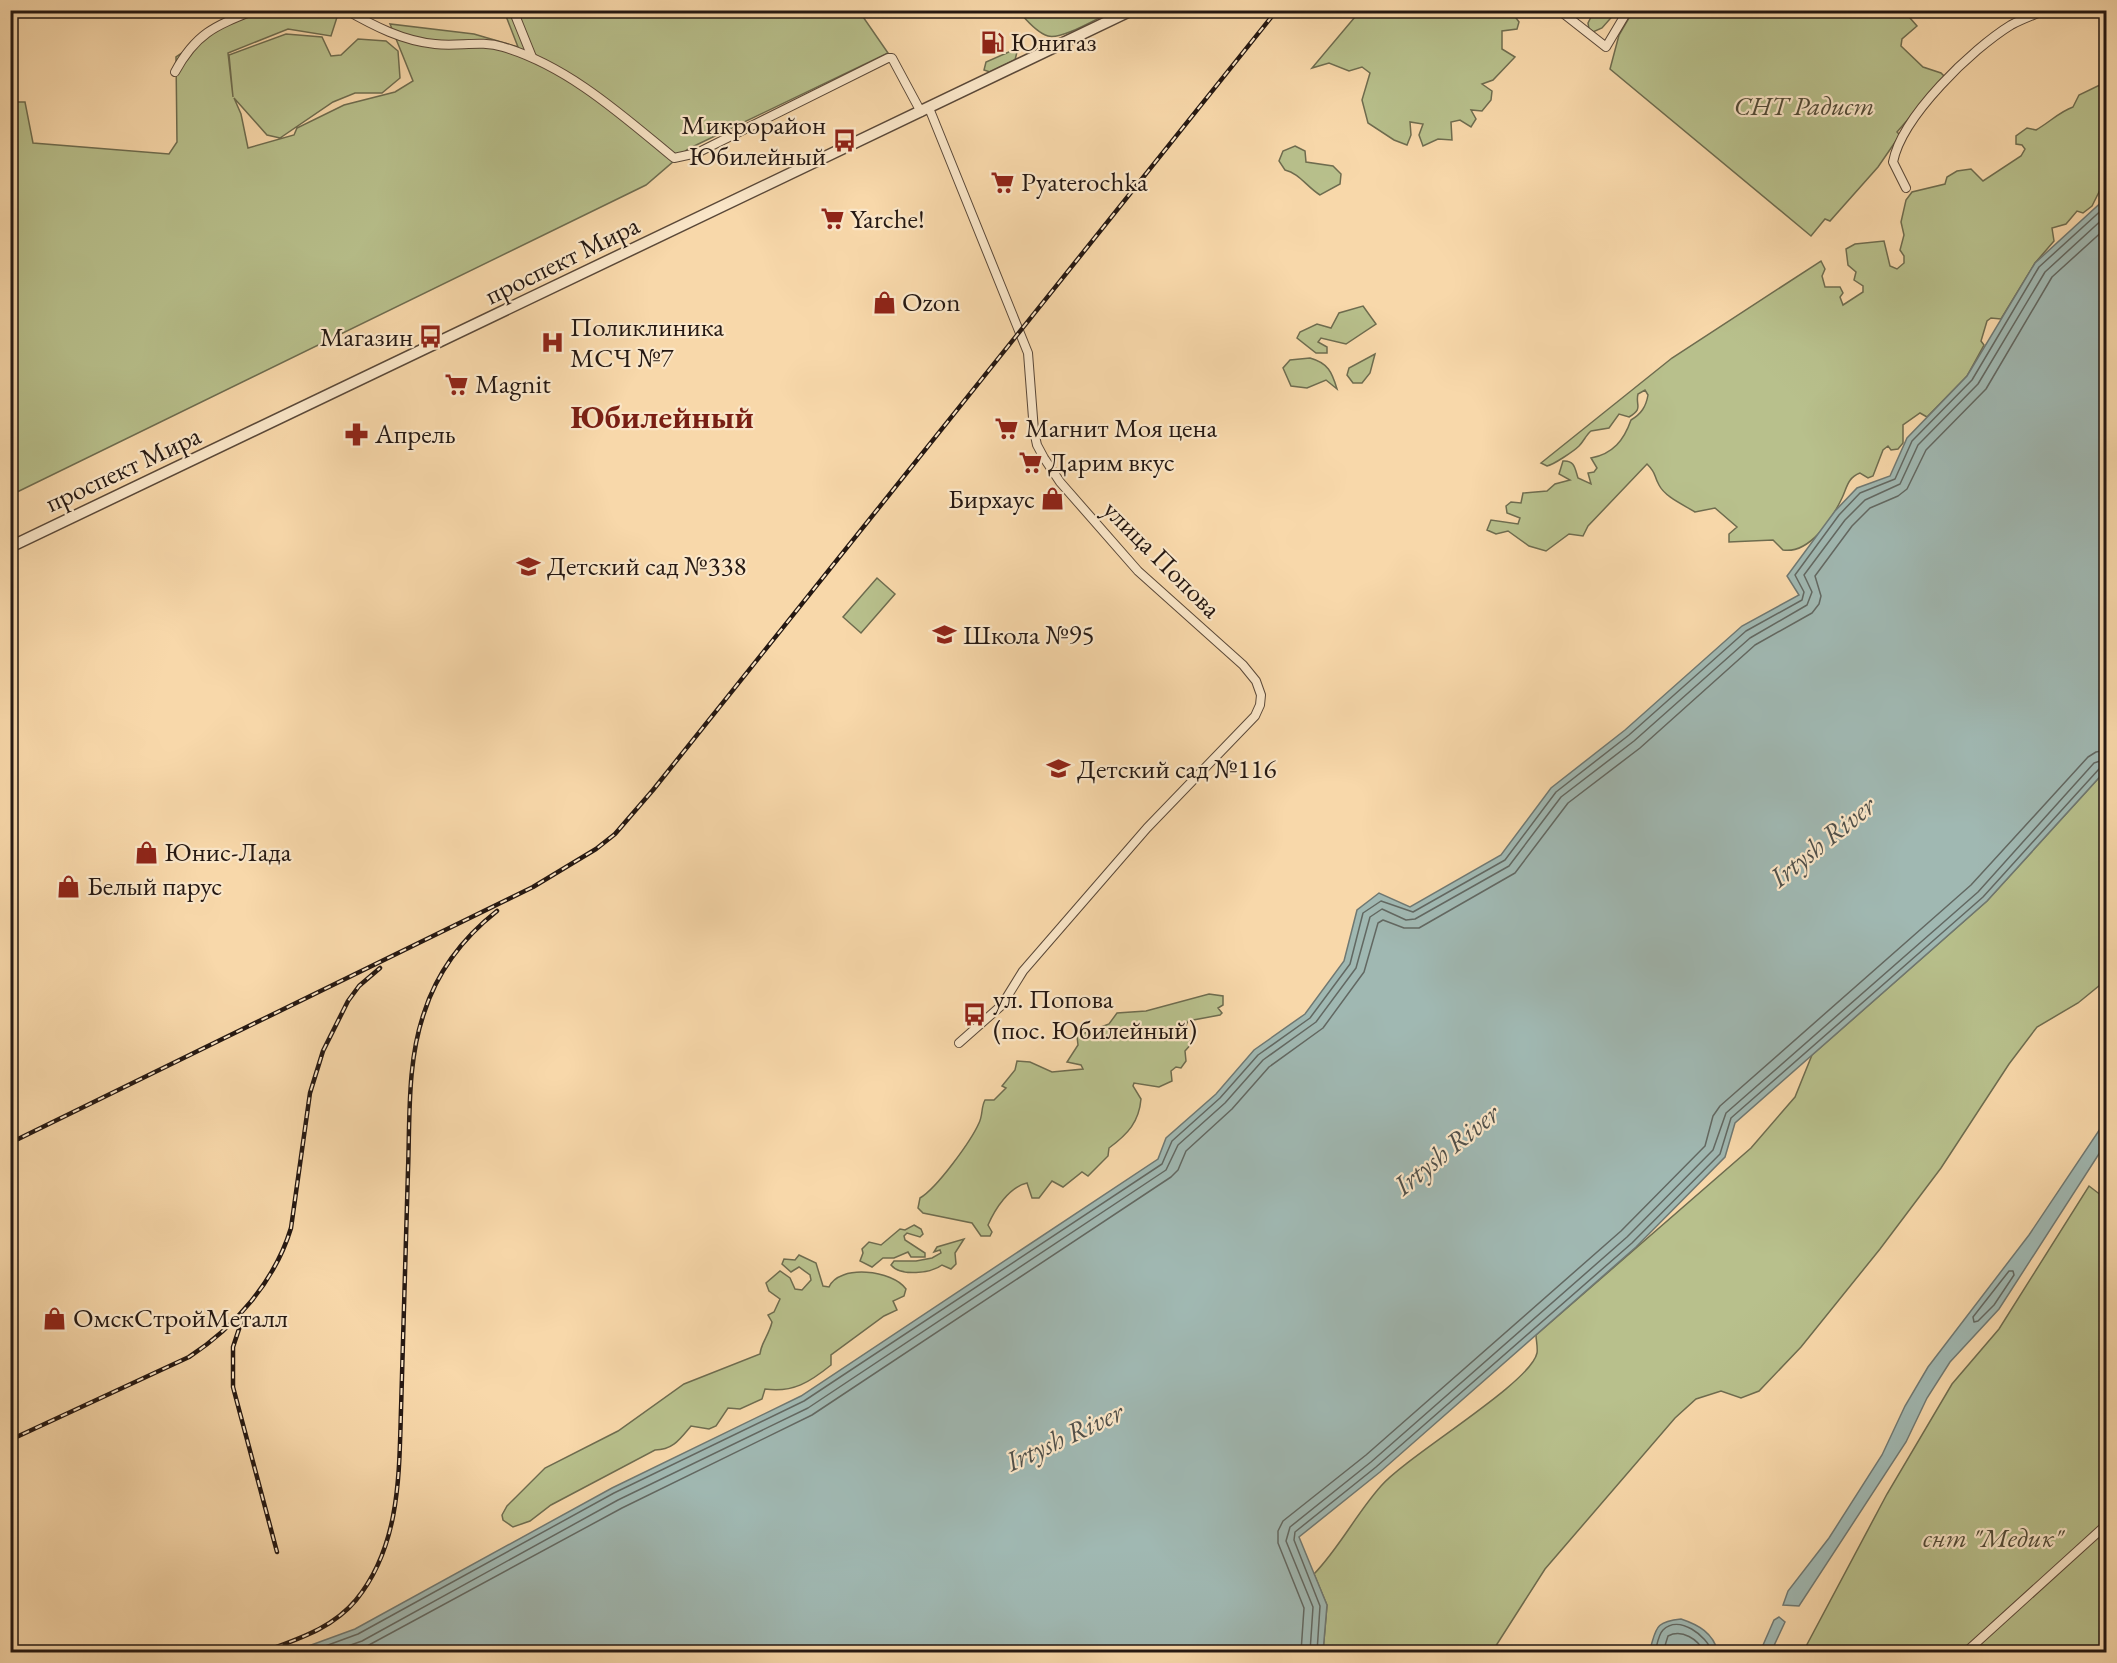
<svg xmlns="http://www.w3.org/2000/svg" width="2117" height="1663" viewBox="0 0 2117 1663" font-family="'EB Garamond',serif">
<rect width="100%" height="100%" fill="#f8d8aa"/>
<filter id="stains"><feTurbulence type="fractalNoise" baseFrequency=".00333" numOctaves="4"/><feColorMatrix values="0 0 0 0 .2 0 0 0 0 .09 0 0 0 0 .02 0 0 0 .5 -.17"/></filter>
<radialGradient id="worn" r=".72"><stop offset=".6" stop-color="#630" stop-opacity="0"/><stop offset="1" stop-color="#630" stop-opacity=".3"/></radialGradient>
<g fill="#b8c08c" stroke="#6e6c4f" stroke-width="1.5">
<path d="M1903,10L1917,26L1902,39L1901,46L1923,67L1941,73L1945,77L1897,132L1900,135L1878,167L1830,221L1825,219L1811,236L1610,69L1619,35L1633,11Z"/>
<path d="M244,11H339L331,36L288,29L228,53L233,97L229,55L286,34L322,37L331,56L341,55L358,39L386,41L398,51L400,78L382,93H355L333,102L280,138L267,135L234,98L241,114L248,148L294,135L297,128L344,105L395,92L413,81L390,24L474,34L518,47L504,11H859L888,53L688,149L646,185L11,495V102H25L33,143L169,154L177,142L176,57Z"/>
<path d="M1023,11V10L1113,11C1099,17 1062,40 1048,36C1038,33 1028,22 1022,15Z"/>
<path d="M1360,11H1511L1519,22L1517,29L1502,31V49L1515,57L1493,80L1482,84L1492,91L1491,100L1482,111L1471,110L1476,119L1471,127L1460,120L1451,122L1452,140L1438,139L1423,146L1419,135L1423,124L1410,122L1411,135L1407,145L1394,140L1368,123L1362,100L1370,73L1362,67L1349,71L1329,63L1312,68Z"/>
<path d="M1594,11H1617L1602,28L1593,32L1589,29L1588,23Z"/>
<path d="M1011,51L1017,52L1015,60L990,72L984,70L986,62Z"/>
<path d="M2106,82V175L2100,182L2101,188L2092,206L2083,213L2077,211L2066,224L2052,228L2054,241L2035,263L2001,319L1991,318L1987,321L1981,341L1984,345L1967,376L1927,417L1920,413L1903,425V443L1898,449L1891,450L1888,446L1883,450L1873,476L1868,478L1860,473C1847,478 1847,488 1842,498C1831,521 1809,554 1783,550L1773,540L1729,542V534L1737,527L1715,508L1695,512C1684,505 1665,497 1659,485C1653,474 1657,474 1647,464L1588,526L1583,536L1569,534L1546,551L1529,546L1508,531L1496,534L1487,530L1491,520L1518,524L1520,518L1507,513L1506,506L1511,502L1521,503L1523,493L1547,491L1555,484L1570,480L1559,474L1563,461C1575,460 1575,469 1578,478L1591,484L1588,473L1594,472L1597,468L1591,458C1613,454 1624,440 1631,420C1641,414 1646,407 1648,395L1645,390L1638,394C1635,406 1644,408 1629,417L1619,414L1609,428L1591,431C1586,435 1584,441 1579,446C1574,451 1553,465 1547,466L1541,463L1672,358L1821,261L1825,269L1822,276L1825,287H1840L1843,293L1840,297L1843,305L1863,292V286L1854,280L1856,272L1848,265L1846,249L1855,244L1884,241L1890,266L1897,269L1904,263V256L1900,250L1904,235L1901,222L1906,200L1912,192L1945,184L1947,177L1957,171L1971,169L1983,181L2021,156L2025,149L2022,145L2016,144V136L2027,128L2036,130C2050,122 2059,112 2073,107L2079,95Z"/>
<path d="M1295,146L1305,151L1306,162L1333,166L1341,174L1340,184L1320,195C1307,187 1299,173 1285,170L1279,161L1283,151Z"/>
<path d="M1363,306L1376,324L1346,344L1321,338L1318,342L1327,347V353H1316L1297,338L1300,332L1317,324L1331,328L1339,313Z"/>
<path d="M1375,354L1370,373L1362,383H1353L1347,375L1349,368Z"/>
<path d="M1310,358C1328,363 1332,372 1337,389L1326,380L1307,388L1291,386L1283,368L1290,360Z"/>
<path d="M877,578L895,594L861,633L843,617Z"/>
<path d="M2106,770V976L2100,985L2078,1003L2037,1027L2009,1064L1941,1168L1880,1249L1801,1347L1759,1391L1741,1398L1721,1391L1696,1399L1675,1418L1545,1569L1492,1652H1323L1327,1605L1314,1574C1340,1547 1356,1514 1381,1486C1408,1455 1531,1383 1537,1353C1538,1348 1536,1340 1536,1335L1751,1148L1795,1097L1812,1055L1987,901Z"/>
<path d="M1209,994L1223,996V1005L1218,1008L1222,1013L1220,1015L1188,1021C1183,1031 1184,1035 1192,1043L1185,1051L1186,1061L1181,1068L1176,1067L1171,1071L1172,1081L1159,1087L1134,1083L1133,1086L1141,1099C1139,1122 1128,1134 1109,1148L1108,1156L1088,1176L1082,1172L1063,1187L1052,1181L1039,1198H1032L1027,1183C1009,1187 995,1209 988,1225L992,1232L990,1236H981L972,1223L923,1213L918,1208L920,1198C937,1188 971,1141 979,1123C983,1115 981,1107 985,1100H994L1006,1088L1002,1086L1015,1070L1017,1061L1030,1062L1052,1072L1083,1069L1081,1065L1067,1062L1078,1045L1077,1036L1109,1024L1117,1013L1146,1011Z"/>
<path d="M2089,1186L2106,1199V1652H1803L1887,1494L1952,1384L1999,1329Z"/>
<path d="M914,1225L921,1229L923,1234L920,1237L907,1233L904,1236L905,1240L925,1253V1257H911L908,1252L894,1258H883L872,1267L860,1261L863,1253L862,1249L869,1242L881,1245L900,1229L905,1230Z"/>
<path d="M964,1239L955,1253L956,1264L951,1269L942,1265C931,1273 901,1277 891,1265L894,1261H916L932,1258L941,1253L940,1250L934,1252L937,1247Z"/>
<path d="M799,1255L816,1263L823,1286L829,1287C839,1264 893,1270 906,1289L904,1296L893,1301L897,1310L884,1316L831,1355V1365C810,1382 793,1393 765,1389L762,1399L740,1409L728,1408L716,1426L709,1429L691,1426C680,1439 673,1450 655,1450L551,1505L530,1521L513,1527L503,1520L502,1515L507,1506L545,1468L618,1431L684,1384L760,1354C761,1343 769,1335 772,1322L768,1315L774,1312L780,1299L769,1291L766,1283L780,1271L790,1278L795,1289L802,1290L811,1280L810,1275L799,1267L791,1272L782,1264L784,1259L795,1260Z"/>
</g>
<g fill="#a0b8b2" stroke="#6f7872" stroke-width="1.5">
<path d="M2106,198V770L1987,901L1735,1123L1725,1157L1636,1247L1380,1472L1299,1537L1327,1605L1323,1652H292L355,1629L612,1488L801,1396L1158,1159L1166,1138L1216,1094L1254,1050L1305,1014L1344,961L1357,910L1379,893L1410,907L1501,855L1551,788L1625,730L1742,626L1799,595L1787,576L1835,511L1857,488L1890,476L1907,438L1967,376L2035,263Z"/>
<path d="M2106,1120V1143L1999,1309L1950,1362L1927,1398L1906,1442L1799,1606L1783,1605L1788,1591L1829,1538L1882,1455L1905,1406L1928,1367L2029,1235Z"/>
<path d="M1779,1617L1785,1622L1771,1652H1760L1774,1620Z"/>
<path d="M1681,1619C1699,1625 1713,1633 1718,1652H1649C1657,1629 1653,1622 1681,1619Z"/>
</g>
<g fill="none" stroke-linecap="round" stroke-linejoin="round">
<g stroke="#626862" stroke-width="1.5">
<path d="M2009,1271H2013L2014,1275L1994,1305L1978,1321L1974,1322L1973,1317Z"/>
<path d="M309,1652L358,1634L614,1493L804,1401L1162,1164L1172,1141L1220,1098L1258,1055L1310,1018L1350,964L1363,913L1381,901L1413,912L1505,860L1556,792L1629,735L1746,631L1802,600L1804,592L1795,575L1839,515L1860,493L1895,479L1912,441L1972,380L2039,267L2106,206"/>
<path d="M331,1652L362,1641L618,1500L808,1408L1166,1170L1178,1145L1225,1103L1263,1060L1316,1022L1356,968L1370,917L1382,909L1406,920L1415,919L1509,866L1561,797L1634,741L1750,638L1807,605L1812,592L1804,575L1845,520L1865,500L1900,484L1918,445L1978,384L2045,272L2106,216"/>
<path d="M356,1652L622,1508L812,1415L1171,1177L1178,1170L1186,1151L1232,1109L1269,1067L1323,1028L1364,972L1378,923L1383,920L1404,928H1419L1515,873L1568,803L1640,748L1755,645L1812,613L1819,604L1821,596L1815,576L1852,526L1870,508L1898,496L1907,489L1926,450L1986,389L2052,277L2106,228"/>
<path d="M1301,1652L1304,1608L1278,1543V1531L1283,1521L1366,1455L1621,1231L1705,1146L1713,1116L1720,1106L1971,885L2088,757L2096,752L2106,750"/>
<path d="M1310,1652L1313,1607L1286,1541L1290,1527L1371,1462L1627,1237L1713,1150L1726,1113L1978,892L2094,763L2106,759"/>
<path d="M1317,1652L1320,1606L1294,1540L1295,1532L1376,1467L1632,1243L1720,1154L1731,1118L1983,897L2099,769L2106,766"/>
<path d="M1655,1652C1657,1646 1658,1635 1663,1630C1679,1614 1707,1636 1712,1652"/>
<path d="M1663,1652L1668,1636C1682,1629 1698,1639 1704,1652"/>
</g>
<defs>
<g id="minor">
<path d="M346,10C374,26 403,41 435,44C458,47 481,40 503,47C568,66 623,116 674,158L697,153L888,58H892L921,112"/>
<path d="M513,10L532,57"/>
<path d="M1559,10L1606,47L1628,10"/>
<path d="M175,72C196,33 215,26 255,10"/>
<path d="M929,108L1028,353L1034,431L1037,445L1044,458L1060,482L1138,571L1243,665L1256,681L1261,695L1260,705L1255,716L1147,828L1023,971L1002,1005L959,1043"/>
<path d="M1906,188L1893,162C1902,116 1972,49 2011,25C2022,19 2034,15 2045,10"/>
<path d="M1966,1652L2106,1525"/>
</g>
<path id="tertiary" d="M10,547L1132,10"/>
</defs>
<use href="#minor" stroke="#5a4838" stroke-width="10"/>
<use href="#tertiary" stroke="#5a4838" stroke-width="13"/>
<use href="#minor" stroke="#fae6c8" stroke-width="8"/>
<use href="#tertiary" stroke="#fae6c8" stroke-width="10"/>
<defs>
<g id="rail">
<path d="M10,1143L533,887L596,849L615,834L653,790L1277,10"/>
<path d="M243,1317L233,1347V1387L277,1552"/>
<path d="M10,1440L189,1357C235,1327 275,1281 291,1228L310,1093L323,1051L348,1001L359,986L380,968"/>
<path d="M263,1652C297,1639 332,1629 356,1600C400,1546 399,1476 401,1410C403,1330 406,1250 408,1170C410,1118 407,1062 424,1013C437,972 464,937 497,911"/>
</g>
</defs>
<use href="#rail" stroke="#251812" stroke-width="4.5"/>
<use href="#rail" stroke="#fae6c8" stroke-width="2" stroke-dasharray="7" stroke-linecap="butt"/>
</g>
<defs>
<symbol id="fuel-bare" viewBox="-9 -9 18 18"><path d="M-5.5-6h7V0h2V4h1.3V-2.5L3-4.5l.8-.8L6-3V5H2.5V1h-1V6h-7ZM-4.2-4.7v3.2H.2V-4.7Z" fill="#8f2418" stroke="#fae6c8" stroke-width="2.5" paint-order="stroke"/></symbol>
<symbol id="bus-bare" viewBox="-9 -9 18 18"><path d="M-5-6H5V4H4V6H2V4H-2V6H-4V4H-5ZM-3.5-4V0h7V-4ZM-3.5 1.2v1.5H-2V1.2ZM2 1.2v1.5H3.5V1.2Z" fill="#8f2418" stroke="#fae6c8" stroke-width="2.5" paint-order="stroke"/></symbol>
<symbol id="supermarket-bare" viewBox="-9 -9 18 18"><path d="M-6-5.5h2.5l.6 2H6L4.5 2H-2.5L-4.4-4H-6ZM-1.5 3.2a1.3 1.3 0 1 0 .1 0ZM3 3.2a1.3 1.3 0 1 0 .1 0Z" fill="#8f2418" stroke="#fae6c8" stroke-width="2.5" paint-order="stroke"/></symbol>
<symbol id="shop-bare" viewBox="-9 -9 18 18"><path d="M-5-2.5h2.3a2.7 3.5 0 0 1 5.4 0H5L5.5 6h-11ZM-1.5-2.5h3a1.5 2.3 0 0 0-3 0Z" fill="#8f2418" stroke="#fae6c8" stroke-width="2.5" paint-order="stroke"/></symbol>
<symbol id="hospital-bare" viewBox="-9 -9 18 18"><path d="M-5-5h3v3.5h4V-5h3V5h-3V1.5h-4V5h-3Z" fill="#8f2418" stroke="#fae6c8" stroke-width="2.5" paint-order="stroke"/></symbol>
<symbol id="pharmacy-bare" viewBox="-9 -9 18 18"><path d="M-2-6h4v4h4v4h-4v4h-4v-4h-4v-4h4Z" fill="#8f2418" stroke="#fae6c8" stroke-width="2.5" paint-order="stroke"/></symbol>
<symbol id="school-bare" viewBox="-9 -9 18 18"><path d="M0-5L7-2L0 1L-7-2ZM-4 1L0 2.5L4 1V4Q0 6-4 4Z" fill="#8f2418" stroke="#fae6c8" stroke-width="2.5" paint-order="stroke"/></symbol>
</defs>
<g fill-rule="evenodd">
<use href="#fuel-bare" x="976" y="26" width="33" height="33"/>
<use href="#bus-bare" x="828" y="124" width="33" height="33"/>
<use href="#supermarket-bare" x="986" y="166" width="33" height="33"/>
<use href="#supermarket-bare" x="816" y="202" width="33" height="33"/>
<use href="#shop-bare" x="868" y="286" width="33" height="33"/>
<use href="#bus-bare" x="414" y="320" width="33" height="33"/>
<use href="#hospital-bare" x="536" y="326" width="33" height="33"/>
<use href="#supermarket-bare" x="440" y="368" width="33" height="33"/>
<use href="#supermarket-bare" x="990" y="412" width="33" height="33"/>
<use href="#pharmacy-bare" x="340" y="418" width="33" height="33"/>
<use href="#supermarket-bare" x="1014" y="446" width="33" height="33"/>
<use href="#shop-bare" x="1036" y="482" width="33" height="33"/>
<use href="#school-bare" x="512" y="550" width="33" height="33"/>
<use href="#school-bare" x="928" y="618" width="33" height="33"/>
<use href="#school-bare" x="1042" y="752" width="33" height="33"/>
<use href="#shop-bare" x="130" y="836" width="33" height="33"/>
<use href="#shop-bare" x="52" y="870" width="33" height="33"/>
<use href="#bus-bare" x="958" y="998" width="33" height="33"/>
<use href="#shop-bare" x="38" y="1302" width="33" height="33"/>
</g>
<g text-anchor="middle" stroke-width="4.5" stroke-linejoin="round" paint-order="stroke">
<g font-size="27" fill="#251812" stroke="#fae6c8" text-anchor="start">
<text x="1010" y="51">Юнигаз</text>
<text x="826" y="134" text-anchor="end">Микрорайон<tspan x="826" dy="31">Юбилейный</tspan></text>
<text x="1021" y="191">Pyaterochka</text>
<text x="850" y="228">Yarche!</text>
<text x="902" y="311">Ozon</text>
<text x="570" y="336">Поликлиника<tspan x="570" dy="31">МСЧ №7</tspan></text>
<text x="413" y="346" text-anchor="end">Магазин</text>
<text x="475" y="393">Magnit</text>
<text x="1025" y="437">Магнит Моя цена</text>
<text x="375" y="443">Апрель</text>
<text x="1048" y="471">Дарим вкус</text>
<text x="1035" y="508" text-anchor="end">Бирхаус</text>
<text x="547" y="575">Детский сад №338</text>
<text x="963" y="644">Школа №95</text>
<text x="1077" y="778">Детский сад №116</text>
<text x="164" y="861">Юнис-Лада</text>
<text x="87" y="895">Белый парус</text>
<text x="993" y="1008">ул. Попова<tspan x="993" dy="31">(пос. Юбилейный)</tspan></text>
<text x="73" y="1327">ОмскСтройМеталл</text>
</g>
<g font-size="27" font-style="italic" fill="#514a37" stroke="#fae6c8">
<text x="1804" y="115">СНТ Радист</text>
<text x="1993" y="1547">снт "Медик"</text>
</g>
<g font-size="27" fill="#251812" stroke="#fae6c8">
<text transform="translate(562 260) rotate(-26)" y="9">проспект Мира</text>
<text transform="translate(123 469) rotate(-25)" y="9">проспект Мира</text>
<text transform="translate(1162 559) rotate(45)" y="9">улица Попова</text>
</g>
<g font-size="28" font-style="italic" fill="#50504a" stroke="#fae6c8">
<text transform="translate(1822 841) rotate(-39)" y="10">Irtysh River</text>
<text transform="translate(1446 1149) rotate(-39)" y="10">Irtysh River</text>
<text transform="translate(1064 1436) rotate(-25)" y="10">Irtysh River</text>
</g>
<g font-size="33" font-weight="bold" fill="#7a1f14" stroke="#fae6c8">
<text x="662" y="428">Юбилейный</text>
</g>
</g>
<rect width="2117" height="1663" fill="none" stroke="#f8d8aa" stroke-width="36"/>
<rect x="12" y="12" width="2093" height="1639" fill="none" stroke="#251812" stroke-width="3"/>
<rect x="18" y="18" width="2081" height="1627" fill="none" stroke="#251812" stroke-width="1.5"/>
<rect width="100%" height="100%" filter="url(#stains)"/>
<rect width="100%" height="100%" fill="url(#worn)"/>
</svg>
